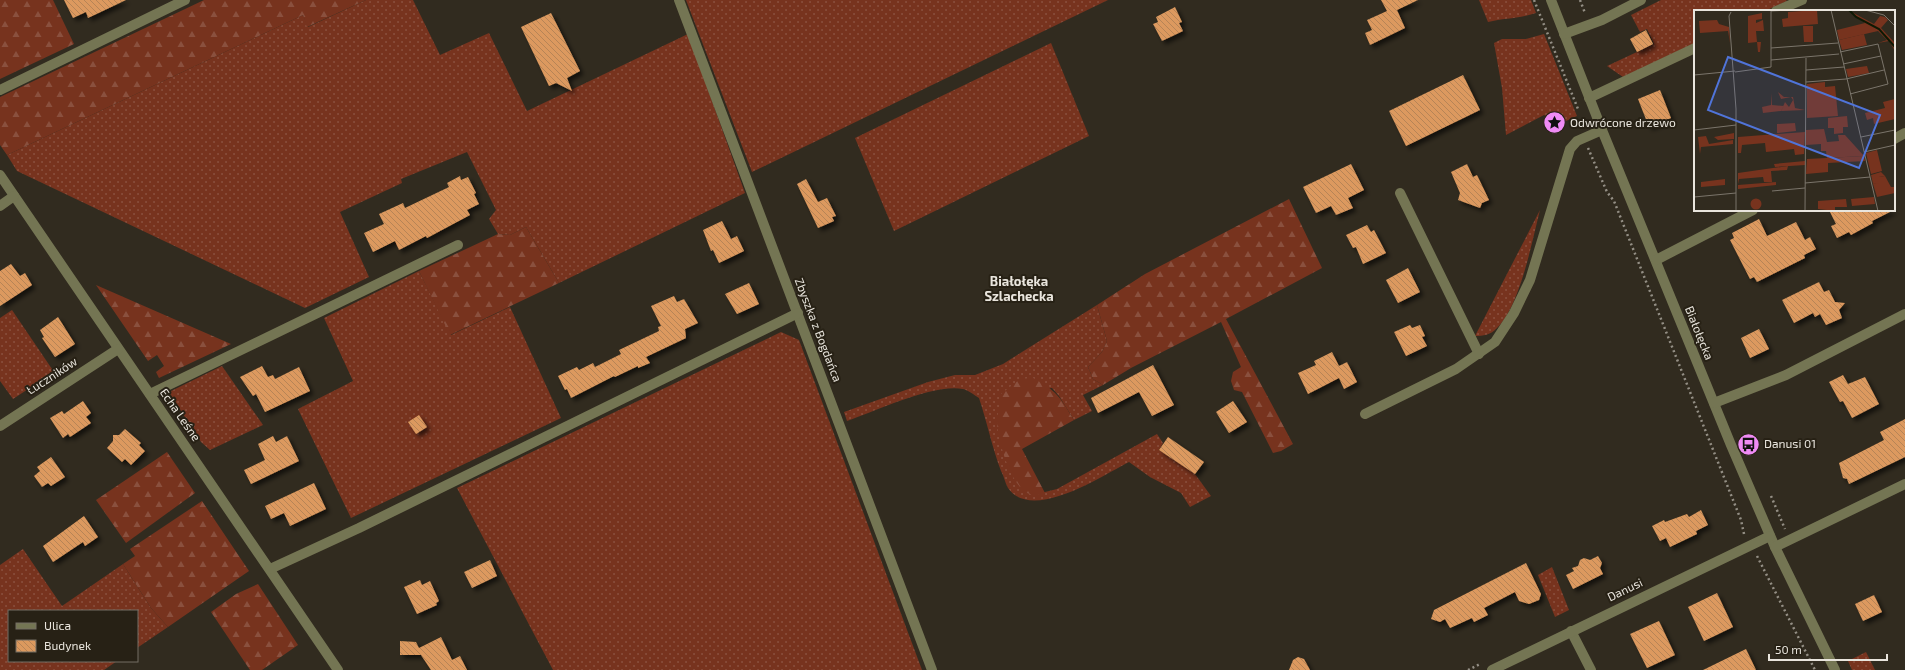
<svg xmlns="http://www.w3.org/2000/svg" width="1905" height="670" viewBox="0 0 1905 670" font-family="'Exo 2',sans-serif">
<defs>
<pattern id="grass-dots" width="8" height="8" patternUnits="userSpaceOnUse"><rect width="8" height="8" fill="#77331e"/><path d="M2 2h.1M6 6h.1" fill="none" stroke="#8a503e" stroke-width="1.8" stroke-linecap="round"/></pattern>
<pattern id="forest-firs" width="22" height="20" patternUnits="userSpaceOnUse"><rect width="22" height="20" fill="#77331e"/><path d="M5 1l3.5 6h-7zM16 11l3.5 6h-7z" fill="#8a503e"/></pattern>
<pattern id="building-back-hatch" width="6" height="6" patternUnits="userSpaceOnUse"><rect width="6" height="6" fill="#dc995e"/><path d="M-1 5l2 2M0 0l6 6M5-1l2 2" fill="none" stroke="#b68457"/></pattern>
<filter id="shadow"><feDropShadow dx="3.5" dy="3.5" stdDeviation="2" flood-color="#0009"/></filter>
</defs>
<rect width="100%" height="100%" fill="#312b1f"/>
<g fill="url(#grass-dots)">
<path d="M366,0H413L440,55L489,33L527,111L688,34L745,193L559,283L526,227L510,235L498,234L489,219L496,210L467,152L401,179L402,183L340,212L369,277L305,308L17,171L7,155L303,15L308,27Z"/>
<path d="M686,0H1108L752,172Z"/>
<path d="M1479,0H1531L1536,13C1518,19 1505,18 1488,22Z"/>
<path d="M1661,0H1786L1787,1L1765,11H1695V43L1623,77L1607,66L1654,44L1647,29L1640,32L1631,15Z"/>
<path d="M1544,34L1577,116L1555,126V121L1544,115L1506,135L1502,88L1494,43L1502,39H1526Z"/>
<path d="M1051,43L1089,136L894,231L855,138Z"/>
<path d="M1540,210C1532,241 1520,306 1497,328C1491,335 1483,336 1475,336Z"/>
<path d="M419,271L451,335L510,307L561,418L351,518L298,409L353,381L324,318Z"/>
<path d="M1097,305L1107,341L1102,352L1088,367L1093,379L1103,385L1083,395L1092,411L1074,420L1059,396L1052,388L1001,394L1033,495L1057,489L1157,434L1163,443L1159,450L1195,474L1211,496L1190,507L1181,493L1150,477L1129,462C1103,475 1032,523 1008,488C1005,483 1004,476 1001,471C992,447 987,422 979,398C974,395 968,390 963,389C935,383 875,411 847,421L844,412L928,382L955,375H975L1003,364Z"/>
<path d="M12,310L54,372L13,399L0,381V318Z"/>
<path d="M781,332L799,340L922,670H553L457,488Z"/>
<path d="M222,366L263,425L210,450L201,442L169,392Z"/>
<path d="M23,549L62,606L123,564L151,608L168,627L137,648V611H9V661H117L104,670H0V565Z"/>
<path d="M1552,567L1569,610L1555,617L1538,575Z"/>
<path d="M1866,652L1875,670H1852L1848,661Z"/>
</g>
<g fill="url(#forest-firs)">
<path d="M0,0H53L74,44L0,79Z"/>
<path d="M204,0H366L307,27L303,15L7,155L0,145V97Z"/>
<path d="M1289,199L1322,268L1226,319L1293,444L1281,451L1273,453L1242,392L1234,390L1231,381L1233,372L1241,367L1221,322L1131,368L1103,385L1093,379L1088,367L1102,352L1107,341L1097,305L1145,274Z"/>
<path d="M526,227L559,283L450,335L419,271L498,234L510,235Z"/>
<path d="M96,285L231,344L159,378L156,372L164,366L157,355L148,361Z"/>
<path d="M1033,378C1057,391 1060,397 1074,420L1022,449L1045,493C1042,494 1037,496 1033,495C1012,493 997,439 997,421C998,412 1000,403 1001,394L1020,379Z"/>
<path d="M167,452L195,493L126,543L96,500Z"/>
<path d="M202,501L249,571L168,627L151,608L123,564L135,556L130,549Z"/>
<path d="M258,584L298,645L262,670H250L211,612L236,594Z"/>
</g>
<g fill="url(#building-back-hatch)" filter="url(#shadow)">
<path d="M64,0H126L88,18L86,12L73,18Z"/>
<path d="M1381,0H1418L1397,10L1405,28L1370,45L1365,33L1372,30L1367,20L1387,11Z"/>
<path d="M1175,7L1182,22L1179,23L1183,31L1162,41L1153,24L1158,22L1156,17Z"/>
<path d="M551,13L580,71L567,78L572,91L556,83L549,86L521,27Z"/>
<path d="M1646,30L1653,44L1637,52L1630,39Z"/>
<path d="M1463,75L1480,110L1406,146L1389,111Z"/>
<path d="M1660,90L1671,118L1649,127L1638,99Z"/>
<path d="M1351,164L1364,190L1348,198L1353,208L1336,215L1331,206L1316,213L1303,187Z"/>
<path d="M1467,164L1473,177L1477,175L1489,200L1482,203L1480,208L1458,200L1460,193L1451,172Z"/>
<path d="M460,176L461,180L468,177L476,193L474,194L479,204L467,210L470,215L427,238L426,236L399,250L395,241L373,252L364,233L384,224L379,214L403,203L405,208L449,187L447,183Z"/>
<path d="M806,179L818,202L827,198L836,216L832,217L834,221L818,228L797,184Z"/>
<path d="M1829,210H1894L1872,221L1873,223L1851,235L1849,232L1837,238L1831,226L1836,224Z"/>
<path d="M1759,219L1767,236L1796,222L1805,240L1810,237L1816,249L1804,255L1805,258L1757,282L1754,277L1750,279L1730,240L1734,238L1732,233Z"/>
<path d="M722,221L731,239L737,236L744,251L719,263L713,250L711,251L703,230Z"/>
<path d="M1367,225L1371,232L1374,230L1386,253L1363,264L1356,247L1353,248L1346,235Z"/>
<path d="M11,264L20,276L25,273L32,285L0,306V271Z"/>
<path d="M1408,268L1420,292L1398,303L1386,280Z"/>
<path d="M1819,282L1824,292L1829,290L1835,302L1845,303L1839,310L1842,318L1826,325L1820,314L1815,317L1813,313L1794,323L1782,300Z"/>
<path d="M749,283L759,304L737,314L725,294Z"/>
<path d="M674,296L677,302L684,299L698,323L685,329L686,338L646,357L650,363L638,368V366L615,377L614,376L571,398L567,389L565,390L558,376L577,367L579,370L593,363L595,367L621,354L619,350L659,331L658,327L661,326L651,306Z"/>
<path d="M58,317L75,344L55,357L42,338L44,337L40,330Z"/>
<path d="M1410,325L1412,328L1420,325L1425,336L1422,337L1427,346L1406,356L1394,332Z"/>
<path d="M1759,329L1769,349L1750,358L1741,338Z"/>
<path d="M1332,352L1339,366L1347,362L1357,382L1344,389L1339,378L1308,394L1298,373L1316,365L1314,361Z"/>
<path d="M1153,365L1174,405L1152,416L1139,392L1098,413L1091,398Z"/>
<path d="M262,366L268,377L273,375L275,379L299,367L310,391L265,412L256,394L253,396L240,377Z"/>
<path d="M1843,375L1848,384L1865,377L1879,404L1852,418L1843,401L1840,402L1829,382Z"/>
<path d="M83,401L91,413L86,417L91,423L70,437L68,434L63,438L50,418L62,411L64,414Z"/>
<path d="M1233,401L1247,422L1229,433L1216,412Z"/>
<path d="M419,415L427,427L416,434L408,422Z"/>
<path d="M1905,419V457L1849,484L1847,479L1843,478L1839,463L1884,440L1880,432Z"/>
<path d="M125,429L141,443L139,445L145,451L131,465L125,459L122,462L107,448L113,441V435H119Z"/>
<path d="M273,436L276,442L287,436L299,461L251,484L244,470L265,460L258,444Z"/>
<path d="M1168,437L1204,462L1195,474L1159,450Z"/>
<path d="M51,457L65,477L51,486L48,483L42,487L34,476L40,471L37,467Z"/>
<path d="M314,483L326,509L290,526L284,513L271,519L265,506Z"/>
<path d="M1701,510L1708,525L1696,531L1697,534L1670,547L1666,538L1660,541L1652,526L1664,520L1665,522L1687,514L1689,517Z"/>
<path d="M84,516L98,537L85,546L83,542L53,562L43,546Z"/>
<path d="M1598,556L1602,563L1600,568L1603,574L1573,589L1566,575L1574,571L1572,568L1578,566L1580,560L1584,558L1590,560Z"/>
<path d="M490,560L497,576L472,588L464,572Z"/>
<path d="M1526,563L1541,594L1539,600L1529,604L1519,601L1515,592L1484,608L1488,615L1474,622L1472,618L1450,628L1445,619L1440,622L1431,619L1434,610Z"/>
<path d="M420,580L422,585L430,581L439,601L436,603L437,605L417,614L404,587Z"/>
<path d="M1717,593L1733,627L1704,641L1688,607Z"/>
<path d="M1874,595L1882,612L1863,621L1855,604Z"/>
<path d="M1659,621L1675,655L1647,668L1630,634Z"/>
<path d="M441,637L452,660L460,656L467,670H431L421,655H400V641L416,642L419,648Z"/>
<path d="M1746,649L1756,670H1703Z"/>
<path d="M1298,657L1304,659L1310,670H1289L1293,660Z"/>
</g>
<g fill="none" stroke-linecap="round" stroke-linejoin="round">
<g stroke="#948f85" stroke-width="2.5" stroke-dasharray="2 3" stroke-linecap="butt">
<path d="M1534,0L1578,109"/>
<path d="M1580,0L1585,13"/>
<path d="M1588,148L1607,192L1614,201L1741,520L1744,534"/>
<path d="M1771,496L1785,529"/>
<path d="M1757,556L1815,670"/>
<path d="M1468,670L1480,664"/>
</g>
<g stroke="#747553" stroke-width="10">
<path d="M679,0L932,670"/>
<path d="M1551,0L1602,130L1731,445L1775,547L1835,670"/>
<path d="M1776,11L1802,0"/>
<path d="M1564,34L1602,20L1641,0"/>
<path d="M0,90L185,0"/>
<path d="M1589,98L1695,48"/>
<path d="M1894,139L1905,133"/>
<path d="M0,175L338,670"/>
<path d="M1400,193L1479,354"/>
<path d="M0,206L14,196"/>
<path d="M1656,260L1753,210"/>
<path d="M150,394L458,245"/>
<path d="M1714,403L1786,375L1905,314"/>
<path d="M1365,414L1456,369L1495,342L1514,313L1530,280L1570,149L1577,141L1602,130"/>
<path d="M0,426L118,349"/>
<path d="M1775,547L1905,484"/>
<path d="M270,569L359,528L798,313"/>
<path d="M1571,631L1591,670"/>
<path d="M1492,670L1770,536"/>
</g>
</g>
<defs>
<symbol id="sight-disc" viewBox="-11 -11 22 22"><circle r="9.5" fill="#f08bf5" stroke="#272115"/><path d="M0-6L1.8-2.2L6-1.7L2.9 1.2L3.7 5.4L0 3.3L-3.7 5.4L-2.9 1.2L-6-1.7L-1.8-2.2Z" fill="#111"/></symbol>
<symbol id="bus-disc" viewBox="-11 -11 22 22"><circle r="9.5" fill="#f08bf5" stroke="#272115"/><path d="M-5-6H5V4H4V6H2V4H-2V6H-4V4H-5ZM-3.5-4V0h7V-4ZM-3.5 1.2v1.5H-2V1.2ZM2 1.2v1.5H3.5V1.2Z" fill="#111"/></symbol>
</defs>
<g fill-rule="evenodd">
<use href="#sight-disc" x="1542" y="110" width="25" height="25"/>
<use href="#bus-disc" x="1736" y="432" width="25" height="25"/>
</g>
<g text-anchor="middle" stroke-width="4" stroke-linejoin="round" paint-order="stroke">
<g font-size="12" fill="#e9e5dd" stroke="#272115" text-anchor="start">
<text x="1570" y="127">Odwrócone drzewo</text>
<text x="1764" y="448">Danusi 01</text>
</g>
<g font-size="12" fill="#e9e5dd" stroke="#272115">
<text transform="translate(818 330) rotate(69)" y="4">Zbyszka z Bogdańca</text>
<text transform="translate(1699 333) rotate(68)" y="4">Białołęcka</text>
<text transform="translate(52 376) rotate(-33)" y="4">Łuczników</text>
<text transform="translate(180 415) rotate(55)" y="4">Echa Leśne</text>
<text transform="translate(1625 590) rotate(-26)" y="4">Danusi</text>
</g>
<g font-size="13" font-weight="bold" fill="#e9e5dd" stroke="#272115">
<text x="1019" y="286">Białołęka<tspan x="1019" dy="15">Szlachecka</tspan></text>
</g>
</g>
<g transform="translate(1694 10)">
<rect width="201" height="201" fill="#312b1f"/>
<path d="M123,0L124,14L89,17L88,9L94,8V2ZM154,0L180,14L186,6L191,7L194,10L187,18L200,32L201,41L195,31L184,33L193,30L184,21L145,30L143,20L171,13ZM68,3V9L62,10V13L69,10L70,21H62L63,32H67L66,42H64L63,32L54,33V6ZM23,10L25,14L35,17L36,33L34,21L6,23L5,11ZM173,56L175,63L154,67L152,59ZM131,72V77L141,76L144,106L113,108V74ZM84,82L90,87H99L101,98L111,100L87,101L91,92L95,97L99,90L97,87L87,89ZM201,89V109L180,114L179,108L173,110L171,103L191,98L189,92ZM153,106L154,117H149V123L140,124V118H134V108ZM101,113L102,121L83,123V114ZM130,119L133,132L145,131L144,125H151L170,146L133,148L132,141H127V134L112,135V120ZM111,122L110,144L101,145L100,139L72,142L71,133L48,135L47,143H44V127ZM12,126L15,134L39,130V134L7,137L6,144L4,127ZM183,140L188,161L177,164L172,143ZM94,156L93,160L77,161L78,172H70L69,167L45,169L44,174V163ZM191,166L197,177H201V183L183,187L179,174L185,172V167ZM31,169V175L7,177V172ZM82,172V175L44,179V175ZM180,187L181,194L158,196L157,189ZM56.5 194a5.5 5.5 0 1 1 11 0a5.5 5.5 0 1 1-11 0ZM152,189L153,197H141V201L124,199V191Z" fill="#77331e"/>
<path d="M77,83L78,95L90,96L87,101L69,103L68,97L77,95ZM40,123V129L24,130L20,127ZM170,146L171,151L134,153V162L112,164L113,149ZM111,151V155L81,157L80,154ZM187,162L191,166L185,167V173L179,174L177,165Z" fill="#77331e"/>
<path d="M109,16H119V32H110ZM170,24L173,35L148,40L145,30Z" fill="#77331e"/>
<path fill="none" stroke="#0d1904" stroke-width="2" d="M155,0L162,7L185,19L201,37"/>
<path fill="none" stroke="#7b756b" stroke-width="1" d="M137,0L184,201M171,0L190,5L201,16M77,1L96,0M37,2L35,6L42,99V201M77,38L144,33M146,42L184,34L194,74L156,84M77,50L145,44M149,54L187,46M112,60L150,57M41,62L77,57V0M0,65L41,61M112,72L152,69L190,60M0,120L42,115M167,127L201,120M170,142L201,135M111,173L176,167M78,181L111,178M0,187L42,183M111,201L112,48"/>
<path fill="#5074d9" fill-opacity="0.15" stroke="#5074d9" stroke-width="2" d="M34,47L186,105L165,158L14,100Z"/>
<rect width="201" height="201" fill="none" stroke="#e9e5dd" stroke-width="2"/>
</g>
<rect x="8" y="610" width="130" height="52" fill="#272115" stroke="#756f65"/>
<rect x="16" y="623" width="20" height="6" fill="#747553" stroke="#756f65"/>
<text x="44" y="630" font-size="12" fill="#e9e5dd">Ulica</text>
<rect x="16" y="640" width="20" height="12" fill="url(#building-back-hatch)" stroke="#756f65"/>
<text x="44" y="650" font-size="12" fill="#e9e5dd">Budynek</text>
<path d="M1769 654v6h118v-6" fill="none" stroke="#e9e5dd" stroke-width="2"/>
<text x="1775" y="654" font-size="12" fill="#e9e5dd" stroke="#272115" stroke-width="3" paint-order="stroke">50 m</text>
</svg>
